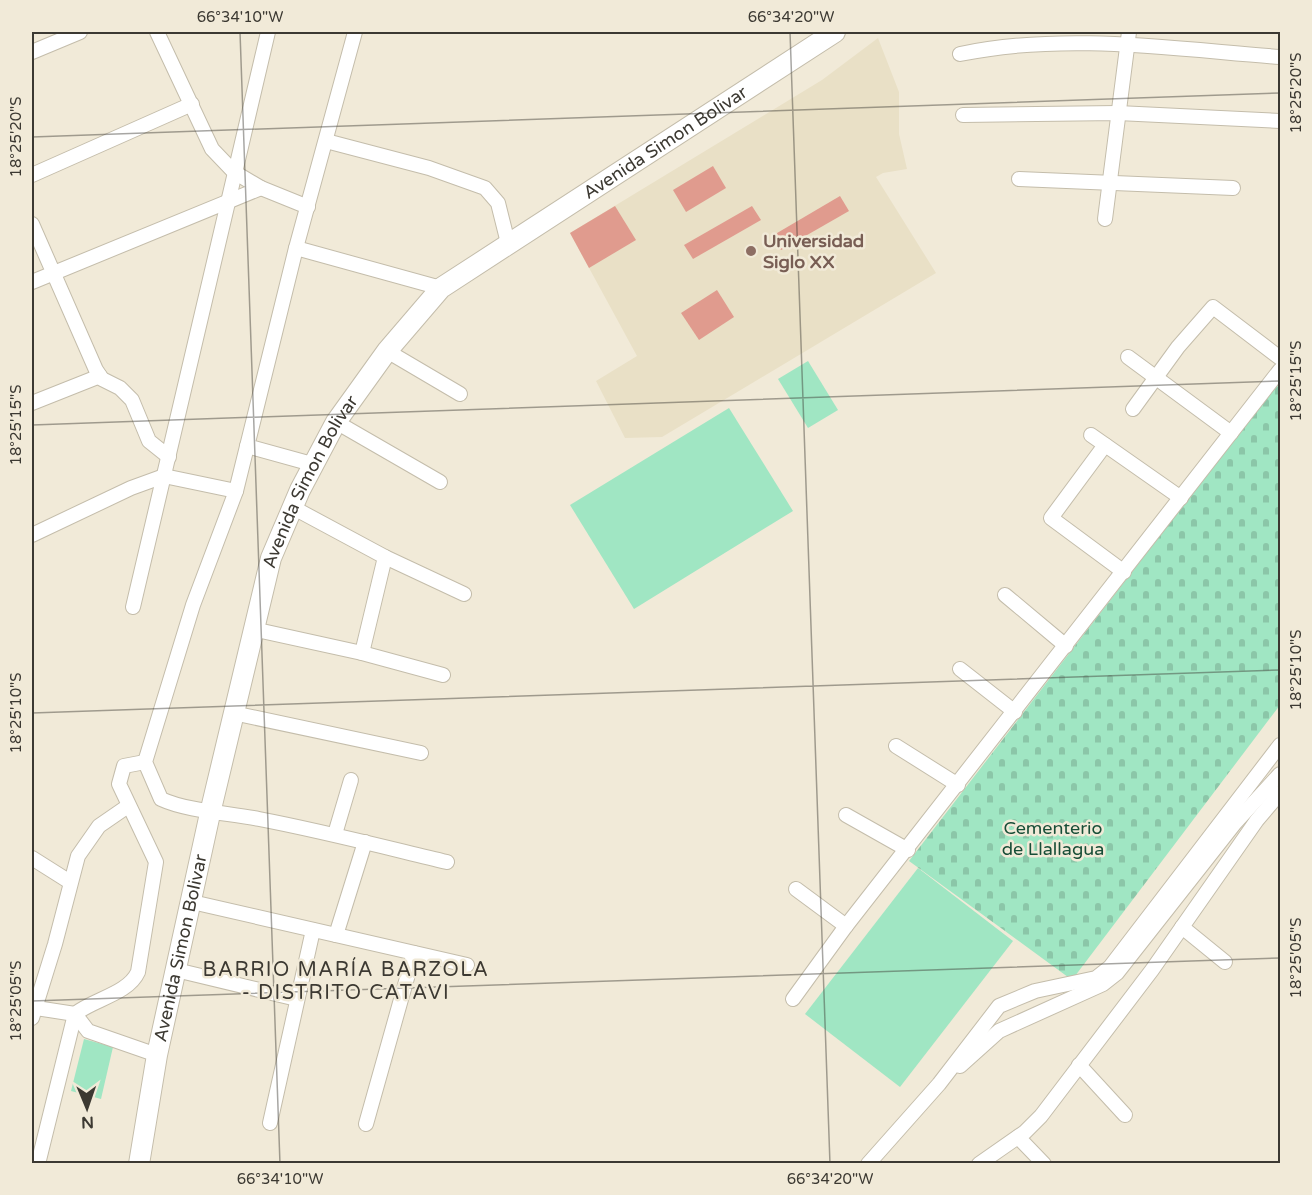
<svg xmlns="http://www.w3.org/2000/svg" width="1312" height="1195" viewBox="0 0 1312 1195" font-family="'Varela Round',sans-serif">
<defs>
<pattern id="cemetery-stones" width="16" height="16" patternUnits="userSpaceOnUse" patternTransform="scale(1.5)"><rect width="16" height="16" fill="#a0e6c3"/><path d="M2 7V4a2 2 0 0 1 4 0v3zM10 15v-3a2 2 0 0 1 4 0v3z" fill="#8bc6a8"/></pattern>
</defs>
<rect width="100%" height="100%" fill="#f1ead8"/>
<path fill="#e9e0c6" d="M878,38L899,92V134L907,169L883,173L876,177L936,273L662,437L625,438L596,381L637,356L570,233L822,80Z"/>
<g fill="#a0e6c3">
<path d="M808,361L838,410L808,428L778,379Z"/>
<path d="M729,408L793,511L634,609L570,505Z"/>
<path d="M918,868L1013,941L900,1087L805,1014Z"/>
<path d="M84,1039L113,1047L101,1099L71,1091Z"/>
</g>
<path fill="url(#cemetery-stones)" d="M1280,380V705L1072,980L909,861Z"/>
<g fill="#e09b8e">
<path d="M713,166L726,188L686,212L673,190Z"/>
<path d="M840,196L849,211L781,250L772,236Z"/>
<path d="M615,206L636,240L589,268L570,233Z"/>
<path d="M752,206L761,220L693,259L684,245Z"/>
<path d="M717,290L734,317L699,340L681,313Z"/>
</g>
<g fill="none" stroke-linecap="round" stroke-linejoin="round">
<defs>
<g id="street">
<path d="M157,32L212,149L234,172L261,188L308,207"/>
<path d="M355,32L296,248L236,491L193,605L145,762L161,799C187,811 228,813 259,819C322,831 384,847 447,862"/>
<path d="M32,52L80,32"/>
<path d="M960,54C1065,32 1174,49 1280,57"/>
<path d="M963,115L1118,113L1280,121"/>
<path d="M326,141L429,168L485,188L498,203L508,243"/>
<path d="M32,175L192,104"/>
<path d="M1019,179L1233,188"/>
<path d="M1105,219L1129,32"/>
<path d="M32,224L96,370L102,379L120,388L132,400L149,441L169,457"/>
<path d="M296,248L441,288"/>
<path d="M32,282L261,188"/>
<path d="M387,351L460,394"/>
<path d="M1128,357L1231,433"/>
<path d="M32,403L100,376"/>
<path d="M1133,409L1178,347L1213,307L1280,358"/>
<path d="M336,422L440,482"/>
<path d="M1091,435L1181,498"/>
<path d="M1105,445L1051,518L1124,572"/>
<path d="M247,446L312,464"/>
<path d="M292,507L385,557L464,594"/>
<path d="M32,535L131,488L164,476L236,491"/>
<path d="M1005,595L1066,646"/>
<path d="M133,607L268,32"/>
<path d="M253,629L362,653L443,675"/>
<path d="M362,653L385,557"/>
<path d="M960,669L1015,712"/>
<path d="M233,713L421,753"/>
<path d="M896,746L958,785"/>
<path d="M846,815L908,850"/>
<path d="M335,834L351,780"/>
<path d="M32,858L70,882"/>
<path d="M796,889L846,926"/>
<path d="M192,902L467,965"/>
<path d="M1182,927L1225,962"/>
<path d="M336,935L365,842"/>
<path d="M176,970L297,999"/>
<path d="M793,999L846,926L1280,370"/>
<path d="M36,1008L75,1014L88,1031L157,1055"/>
<path d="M32,1018L55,944L78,856L99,826L128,806"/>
<path d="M1079,1065L1125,1115"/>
<path d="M960,1066L999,1031L1103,984L1117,973L1235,823L1280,774"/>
<path d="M270,1123L313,930"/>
<path d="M366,1124L414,953"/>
<path d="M1018,1137L1044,1164"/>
<path d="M38,1164L75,1014C94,999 128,994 138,972L156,862L119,784L124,766L145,762"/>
<path d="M868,1164L939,1084L999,1006L1035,991L1096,978L1110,967L1280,745"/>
<path d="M979,1164L1025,1132L1041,1116L1152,970L1257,820L1280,793"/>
</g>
<g id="secondary">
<path id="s1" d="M139,1164L157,1055L211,809L271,558L300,490L336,422L387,351L441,288L835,32"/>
</g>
</defs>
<use href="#street" stroke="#c4bdab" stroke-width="16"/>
<use href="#secondary" stroke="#c4bdab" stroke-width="22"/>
<use href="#street" stroke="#fff" stroke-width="14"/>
<use href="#secondary" stroke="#fff" stroke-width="20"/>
</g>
<path fill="none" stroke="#3c3932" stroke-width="1.5" stroke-opacity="0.45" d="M240,32L280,1164M790,32L830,1164M32,137L1280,93M32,425L1280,381M32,713L1280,670M32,1001L1280,958"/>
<circle fill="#8d6e63" stroke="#f1ead8" stroke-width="2" cx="751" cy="251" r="6"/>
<g text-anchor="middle" stroke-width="5" stroke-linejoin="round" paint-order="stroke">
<g font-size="18" fill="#3c3932" stroke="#f1ead8">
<text dy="6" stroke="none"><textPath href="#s1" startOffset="1209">Avenida Simon Bolivar</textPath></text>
<text dy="6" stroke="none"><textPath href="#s1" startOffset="706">Avenida Simon Bolivar</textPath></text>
<text dy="6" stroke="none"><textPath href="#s1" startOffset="220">Avenida Simon Bolivar</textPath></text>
</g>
<g font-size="18" font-weight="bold" fill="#785e54" stroke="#f1ead8" text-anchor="start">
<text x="763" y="247">Universidad<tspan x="763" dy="21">Siglo XX</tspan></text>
</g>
<g font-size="18" fill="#174e37" stroke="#f1ead8">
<text x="1053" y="834">Cementerio<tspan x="1053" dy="21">de Llallagua</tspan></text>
</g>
<g font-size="20" letter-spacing="1.5" fill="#3c3932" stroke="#f1ead8">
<text x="346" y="976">BARRIO MARÍA BARZOLA<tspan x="346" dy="23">- DISTRITO CATAVI</tspan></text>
</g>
</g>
<rect width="1312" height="1195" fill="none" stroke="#f1ead8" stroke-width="66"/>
<g transform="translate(87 1108) rotate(178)" stroke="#f1ead8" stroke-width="4.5" paint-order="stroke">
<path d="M0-4.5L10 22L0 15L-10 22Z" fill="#3c3932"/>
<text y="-9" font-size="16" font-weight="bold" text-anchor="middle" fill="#3c3932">N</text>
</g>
<rect x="33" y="33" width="1246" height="1129" fill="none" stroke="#3c3932" stroke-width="2"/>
<g font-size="15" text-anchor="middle" fill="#3c3932">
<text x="240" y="22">66°34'10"W</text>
<text x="791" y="22">66°34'20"W</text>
<text transform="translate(1296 93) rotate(-90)" y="5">18°25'20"S</text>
<text transform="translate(16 137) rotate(-90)" y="5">18°25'20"S</text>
<text transform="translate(1296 381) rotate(-90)" y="5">18°25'15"S</text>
<text transform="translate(16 425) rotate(-90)" y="5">18°25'15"S</text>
<text transform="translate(1296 670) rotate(-90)" y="5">18°25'10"S</text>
<text transform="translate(16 713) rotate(-90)" y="5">18°25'10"S</text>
<text transform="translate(1296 958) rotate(-90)" y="5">18°25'05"S</text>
<text transform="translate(16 1001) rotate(-90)" y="5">18°25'05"S</text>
<text x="280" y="1184">66°34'10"W</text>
<text x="830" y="1184">66°34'20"W</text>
</g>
</svg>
